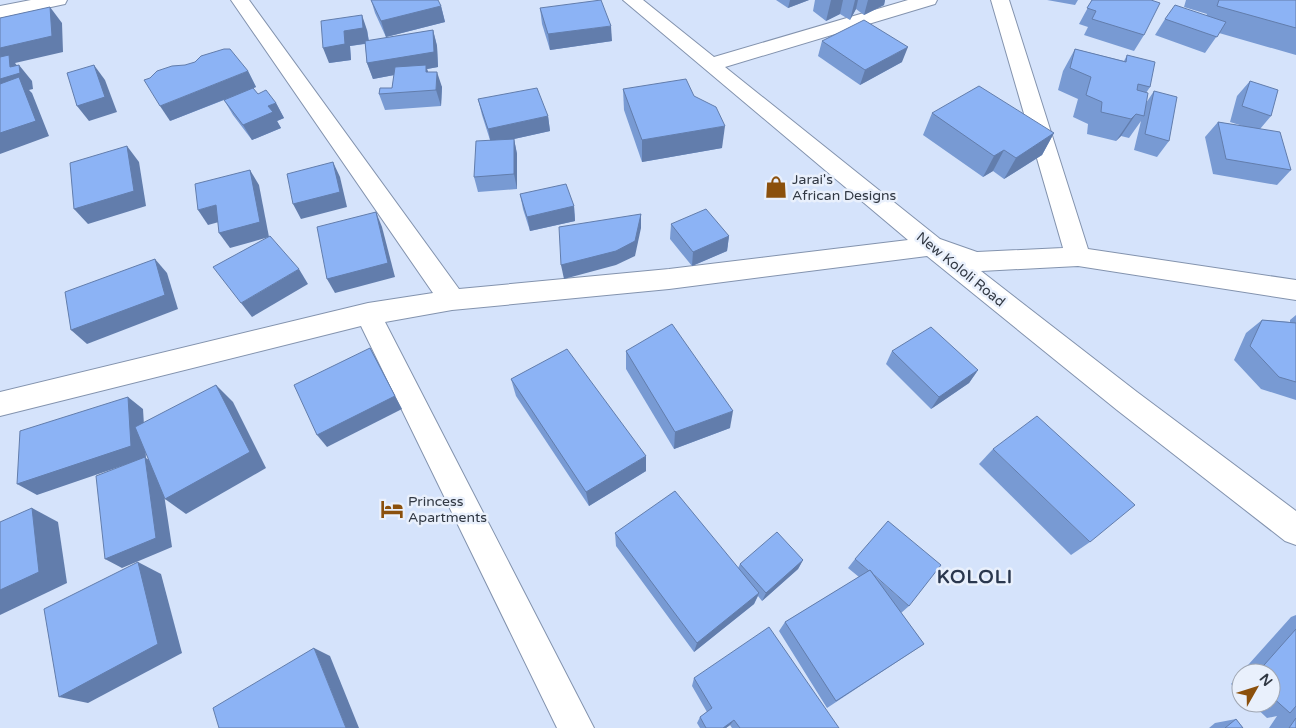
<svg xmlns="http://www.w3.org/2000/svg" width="1296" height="728" viewBox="0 0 1296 728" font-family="'Varela Round',sans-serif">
<rect width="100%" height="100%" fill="#d5e3fb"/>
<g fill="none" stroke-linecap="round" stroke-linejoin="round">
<defs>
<g id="minor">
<path d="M31,0H67L65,4L0,18V6Z"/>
<path d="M231,0H249L459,289L669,269L908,240L623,0H643L714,57L908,0H937L935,4L725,67L940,239L977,252L1063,248L991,0H1009L1088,249L1296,280V300L1078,266L981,271L1137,392L1296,511V545L1285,541L1117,410L927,256L669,289L452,310L385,322L594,728H557L361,326L0,416V392L368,303L433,293Z"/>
</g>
</defs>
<use href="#minor" stroke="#8393ae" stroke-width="2"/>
<use href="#minor" fill="#fff" fill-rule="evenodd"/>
</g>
<g fill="#789ad3">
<path d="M371,0L441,6L445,22L386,37L375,13Z"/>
<path d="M776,0H809L788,8Z"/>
<path d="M815,0H885L884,5L864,15L856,9L850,20L840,14L826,21L813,11Z"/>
<path d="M1047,0H1078L1075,5Z"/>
<path d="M1092,0L1144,35L1134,51L1084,35L1088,27L1079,24Z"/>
<path d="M1186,0H1296V55L1219,33L1205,53L1155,35L1165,19L1206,16L1207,14L1184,7Z"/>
<path d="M540,8L612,41L550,50L542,24Z"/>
<path d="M367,30L369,41L433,30L437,46L438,67L427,69L428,72L442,87L441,106L385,110L379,94L392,88L394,75L373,79L367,63L365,44L350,46L351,60L329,63Z"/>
<path d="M822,41L902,62L860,85L818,56Z"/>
<path d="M1075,49L1124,61L1127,55L1150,87L1146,93V103L1154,91L1169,141L1157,157L1134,150L1141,121L1129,138L1121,136L1116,141L1087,134L1088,124L1073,117L1078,99L1058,90L1063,71Z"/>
<path d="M248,71L256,87L253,88L258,94L276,103L284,118L277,121L281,128L252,140L233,115L224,100L170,121Z"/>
<path d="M1250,81L1271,116L1260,129L1291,170L1277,185L1213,174L1205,137L1218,122L1243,126L1230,122L1237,96Z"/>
<path d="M623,89L694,96L722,148L642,162L624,110Z"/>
<path d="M478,99L548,116L550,131L514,139L517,154V189L478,192L474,177L490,140L482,115Z"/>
<path d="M932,113L1054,133L1042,155L1004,179L993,171L983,177L923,135Z"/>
<path d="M520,194L574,206L575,221L530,231L523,209Z"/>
<path d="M671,224L729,236L727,251L692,266L670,239Z"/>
<path d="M1296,315V400L1261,389L1234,360L1246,333L1262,320L1290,322V320Z"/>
<path d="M626,351L730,428L674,449L626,369Z"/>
<path d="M892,351L978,370L969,383L931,409L886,364Z"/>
<path d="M511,379L646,471L589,506L516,396Z"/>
<path d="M993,449L1090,542L1071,555L979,464Z"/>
<path d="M615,533L738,568L740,564L803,560L798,569L762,601L758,596L754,604L694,652L616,546Z"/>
<path d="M855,559L909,606L901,613L924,644L827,708L779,631L785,622L859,577L848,568Z"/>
<path d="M1296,615V728H1269L1277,716L1267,718L1251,703H1271V673H1241V693L1231,684L1291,617Z"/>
<path d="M694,678L839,728H732L730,725L726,728H700L697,723L700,717L707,712L692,686Z"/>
<path d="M1236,719L1243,728H1209L1215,723Z"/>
</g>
<g fill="#627dac">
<path d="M790,0H809L788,8Z"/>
<path d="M831,0H843L840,14L826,21Z"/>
<path d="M855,0H858L856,9L850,20Z"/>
<path d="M868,0H885L884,5L864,15Z"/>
<path d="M441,6L445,22L386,37L381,21Z"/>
<path d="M50,7L62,23L63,52L15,63L19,68V65L32,81L33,89L29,90L32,93L49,136L0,154V48Z"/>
<path d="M362,15L367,30L369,43L350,46L351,60L329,63L323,48L344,31Z"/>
<path d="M611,26L612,41L550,50L548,34Z"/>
<path d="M433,30L437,46L438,67L427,69L431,80L426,72V69L373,79L367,63Z"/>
<path d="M908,47L902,62L860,85L865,70Z"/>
<path d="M94,65L105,80L117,112L89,121L77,106Z"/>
<path d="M248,71L256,87L170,121L160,106Z"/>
<path d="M437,72L442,87L441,106L436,90Z"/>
<path d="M276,103L284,118L277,121L281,128L252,140L243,125L268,106Z"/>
<path d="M1136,114L1121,136L1116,141L1131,119Z"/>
<path d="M548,116L550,131L514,139L517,154V189L514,174L491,144L488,129Z"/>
<path d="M725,126L722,148L642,162V140Z"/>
<path d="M1054,133L1042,155L1004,179L1016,158Z"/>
<path d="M127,146L139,162L146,206L88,224L74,209Z"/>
<path d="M1004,150L993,171L983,177L994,156Z"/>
<path d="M333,162L340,177L347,207L301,219L293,204Z"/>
<path d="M250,170L259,185L269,237L230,248L219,233Z"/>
<path d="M216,205L226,220L208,225L198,210Z"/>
<path d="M574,206L575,221L530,231L527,217Z"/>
<path d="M376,212L382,227L395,277L335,293L327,279Z"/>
<path d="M641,214V228L635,256L616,265L564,279L561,265Z"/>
<path d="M729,236L727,251L692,266L693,252Z"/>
<path d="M155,259L167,273L178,309L87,344L71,330Z"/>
<path d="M299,269L308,284L252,317L241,303Z"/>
<path d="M370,348L402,409L327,447L317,435Z"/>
<path d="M978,370L969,383L931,409L939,397Z"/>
<path d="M216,385L233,402L266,468L186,514L165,499Z"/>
<path d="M128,397L143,409L146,458L160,468L172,547L122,568L105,559L145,458L37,495L17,484Z"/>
<path d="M733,411L730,428L674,449L675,432Z"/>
<path d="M646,456V471L589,506L586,492Z"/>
<path d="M32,508L58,522L67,583L0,615V590Z"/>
<path d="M803,560L798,569L762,601L766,593Z"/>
<path d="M138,562L161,574L182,653L88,703L59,697Z"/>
<path d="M759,593L754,604L694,652L697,643Z"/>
<path d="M314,648L330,656L359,728H346Z"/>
<path d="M734,720L730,725L726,728H723Z"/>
</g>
<g fill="#8cb3f5" stroke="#627dac">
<path d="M371,0H438L441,6L381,21Z"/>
<path d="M601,0L611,26L548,34L540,8Z"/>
<path d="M1092,0H1151L1160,3L1144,35L1092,19L1096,11L1087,8Z"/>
<path d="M1219,0H1296V28L1217,6Z"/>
<path d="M1175,5L1226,22L1217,37L1165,19Z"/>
<path d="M50,7L52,36L0,48V18Z"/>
<path d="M362,15L363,28L344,31L345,44L323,48L321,21Z"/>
<path d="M864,20L908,47L865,70L822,41Z"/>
<path d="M433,30L434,52L367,63L365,41Z"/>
<path d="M224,49H230L248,71L160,106L144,80L150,78L157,71L172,66L185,65L195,62L201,56Z"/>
<path d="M1075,49L1126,62L1127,55L1155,62L1150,87L1138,84L1137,90L1148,93L1144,116L1136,114L1131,119L1101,112L1102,102L1086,95L1091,77L1070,68Z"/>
<path d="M9,55L10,67L19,65L20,73L0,79V57Z"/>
<path d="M94,65L105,97L77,106L67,73Z"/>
<path d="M426,65V72H437L436,90L379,94L380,88H392L395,67Z"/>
<path d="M19,77L36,121L0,133V84Z"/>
<path d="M686,79L694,96L716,107L725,126L642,140L623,89Z"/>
<path d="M1250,81L1278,90L1271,116L1242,106Z"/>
<path d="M979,86L1054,133L1016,158L1004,150L994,156L932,113Z"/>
<path d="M253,88L258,94L266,90L276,103L268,106L273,112L243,125L224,100Z"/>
<path d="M537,88L548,116L488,129L478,99Z"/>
<path d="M1154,91L1177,97L1169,141L1145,134Z"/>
<path d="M1218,122L1280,132L1291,170L1226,159Z"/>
<path d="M514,139V174L474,177L476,141Z"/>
<path d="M127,146L134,191L74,209L70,163Z"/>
<path d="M333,162L340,192L293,204L287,174Z"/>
<path d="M250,170L260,222L219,233L216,205L198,210L195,184Z"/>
<path d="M566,184L574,206L527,217L520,194Z"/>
<path d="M706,209L729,236L693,252L671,224Z"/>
<path d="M376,212L388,263L327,279L317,227Z"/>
<path d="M641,214L635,241L616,251L561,265L559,227Z"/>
<path d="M270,236L299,269L241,303L213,267Z"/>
<path d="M155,259L165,295L71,330L65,292Z"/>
<path d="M1262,320L1296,323V382L1279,377L1250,346Z"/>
<path d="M672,324L733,411L675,432L626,351Z"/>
<path d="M931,327L978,370L939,397L892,351Z"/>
<path d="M370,348L395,396L317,435L294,385Z"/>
<path d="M567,349L646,456L586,492L511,379Z"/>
<path d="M216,385L250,452L165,499L135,427Z"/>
<path d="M128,397L131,446L17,484L20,431Z"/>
<path d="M1037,416L1135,505L1090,542L993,449Z"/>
<path d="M145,457L156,538L105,559L96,476Z"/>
<path d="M675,491L759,593L697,643L615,533Z"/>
<path d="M32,508L39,572L0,590V522Z"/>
<path d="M888,521L941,565L909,606L873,574L870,570L869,571L855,559Z"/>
<path d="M777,532L803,560L766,593L740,564Z"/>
<path d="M138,562L158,644L59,697L44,609Z"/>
<path d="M870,570L924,644L836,701L785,622Z"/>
<path d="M769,627L839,728H740L734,720L723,728H706L700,717L712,708L694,678Z"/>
<path d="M1296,629V706L1290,713L1271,696V673H1257Z"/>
<path d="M314,648L346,728H219L213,708Z"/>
<path d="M1296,718V728H1289Z"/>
<path d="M1236,719L1243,728H1225Z"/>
</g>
<defs>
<symbol id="shop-bare" viewBox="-9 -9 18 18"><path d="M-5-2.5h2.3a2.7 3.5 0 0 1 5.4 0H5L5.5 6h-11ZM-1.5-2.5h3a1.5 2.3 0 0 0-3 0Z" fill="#8b500c" stroke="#e9f0fc" stroke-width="2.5" paint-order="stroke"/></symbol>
<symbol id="hotel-bare" viewBox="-9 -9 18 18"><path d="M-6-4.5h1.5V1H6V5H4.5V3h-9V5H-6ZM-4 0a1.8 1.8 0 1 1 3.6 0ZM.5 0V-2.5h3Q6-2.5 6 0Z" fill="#8b500c" stroke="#e9f0fc" stroke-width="2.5" paint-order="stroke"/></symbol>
</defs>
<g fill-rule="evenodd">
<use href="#shop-bare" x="760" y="171" width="32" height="32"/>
<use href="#hotel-bare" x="376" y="493" width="32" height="32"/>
</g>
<g text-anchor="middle" stroke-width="5" stroke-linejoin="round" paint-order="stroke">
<g font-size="14" fill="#313843" stroke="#e9f0fc" text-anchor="start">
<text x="792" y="184">Jarai's<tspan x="792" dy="16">African Designs</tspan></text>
<text x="408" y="506">Princess<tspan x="408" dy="16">Apartments</tspan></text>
</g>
<g font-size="14" fill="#313843" stroke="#e9f0fc">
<text transform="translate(961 269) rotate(39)" y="5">New Kololi Road</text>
</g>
<g font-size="19" font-weight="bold" letter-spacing="1" fill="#2a374e" stroke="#e9f0fc">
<text x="975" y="583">KOLOLI</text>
</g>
</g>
<g transform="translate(1256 688) rotate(51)"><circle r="24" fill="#e9f0fc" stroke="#9fa6b2"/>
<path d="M0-4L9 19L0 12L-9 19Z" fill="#8b500c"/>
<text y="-8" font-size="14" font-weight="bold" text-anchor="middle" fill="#313843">N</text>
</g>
</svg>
